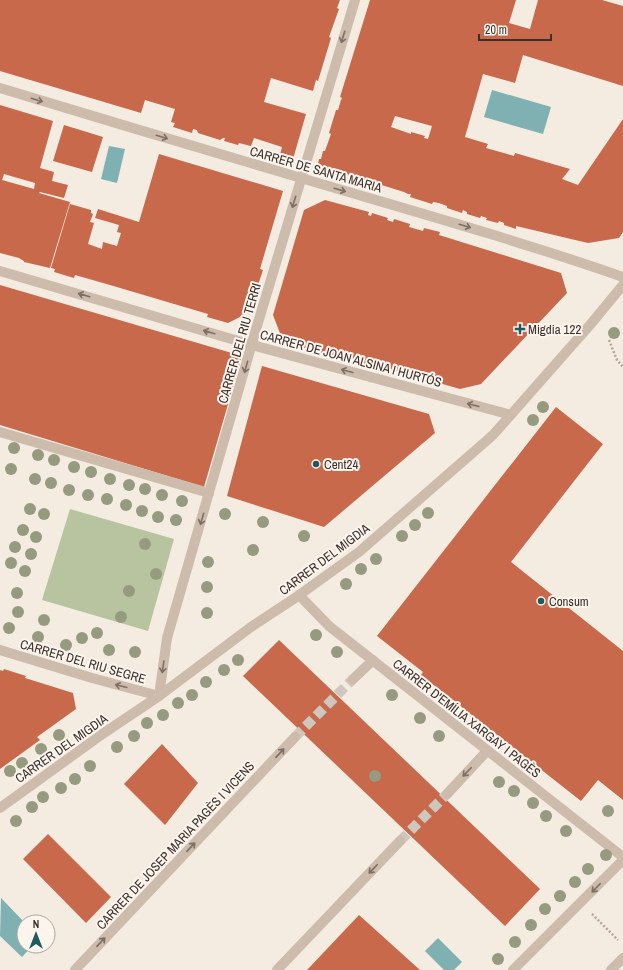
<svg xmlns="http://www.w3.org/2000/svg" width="623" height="970" viewBox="0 0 623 970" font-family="'Archivo Narrow',sans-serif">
<rect width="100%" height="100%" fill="#f4ebe1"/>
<path fill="#b8c4a0" d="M70,509L174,539L148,631L42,600Z"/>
<g fill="#7fb0b2">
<path d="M492,90L551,107L543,134L484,117Z"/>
<path d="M109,146L125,149L117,183L101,179Z"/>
<path d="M1,898L24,922V946H32L22,957L0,936Z"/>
<path d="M438,938L462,962L454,970H444L425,951Z"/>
</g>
<g fill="#c8694b" fill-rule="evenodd">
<path d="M0,0H340L337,8L339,9L329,37L331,38L318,81L316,80L313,91L271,78L264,102L306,114L293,159L280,155L282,147L254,138L251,146L239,143L238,145L224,141L225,138H223L220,140L198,133L197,130L193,129L192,133L173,127L175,123L171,122L175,109L145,100L141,113L0,71Z"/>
<path d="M370,0H516L509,23L530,29L538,0H602L623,6V86L523,55L515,83L483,74L465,137L488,144L486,148L514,156L515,153L570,169L562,179L578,185L623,119V232L619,238L588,243L516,226V229L504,225V223L499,221L498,223L486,220L487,218L481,216L480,218L467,214V212L463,210L462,213L447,208V206L439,203L433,202L432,204L410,197L411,194H408L404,192L340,172L339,176L317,169L319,159H321L323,151H325L331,134L329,133L336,110H338L341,100L342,98L340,97ZM395,116L432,126L428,139L424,138L425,136L411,132V134L391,127Z"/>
<path d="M0,105L53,121L40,168L54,172L52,181L68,185L64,198L40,192L39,193L70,202L50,268L24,262V261L19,258L0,253ZM4,174L35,183L34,189L2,180Z"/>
<path d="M64,125L103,137L92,172L53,161Z"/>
<path d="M159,154L283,191L260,269L263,270L257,288L254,287L246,314L228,323L207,317L208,314L110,285L75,275L74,278L54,272L55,269L51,268L70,204L91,210V213L93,214L90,222L94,223L88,244L102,249L103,242L117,246L121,233L117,232L119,225L95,218L98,209L139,222Z"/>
<path d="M325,200L369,212L368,215L371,216L372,213L388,218L387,220L393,222L394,219L410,224L409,227L423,231L424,228L440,232L439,235L561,273L567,293L481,384L460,389L370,363L369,367L353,362L355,359L348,357L347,360L331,356L332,352H329L328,355L283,341L273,315L304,210Z"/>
<path d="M0,285L242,356L204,487L0,425Z"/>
<path d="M262,366L429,414L435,433L324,527L227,496Z"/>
<path d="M556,407L603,444L511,562L623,651V800L598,780L581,801L421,675L423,672L377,636Z"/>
<path d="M279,640L540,889L505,926L243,676Z"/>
<path d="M4,669L26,676L25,678L73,693L76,709L37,737L40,740L0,769V670L3,671Z"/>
<path d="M162,744L198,783L165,825L124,784Z"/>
<path d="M48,834L111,897L86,923L23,859Z"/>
<path d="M359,915L420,970H307Z"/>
</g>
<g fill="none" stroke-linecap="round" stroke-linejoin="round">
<g stroke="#cfc6bd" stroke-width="10" stroke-dasharray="10 5" stroke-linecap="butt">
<path d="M295,737L353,679"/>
<path d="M400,841L447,794"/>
</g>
<g stroke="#b9a596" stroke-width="2.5" stroke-dasharray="2 2" stroke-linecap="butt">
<path d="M609,340L617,360L623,367"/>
<path d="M592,914L618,940"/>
</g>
<g stroke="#cdbbac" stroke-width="10">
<path d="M0,88C100,118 201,149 301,178C409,210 517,240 623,277"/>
<path d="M0,271L252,345L511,415"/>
<path d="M0,432L209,493"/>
<path d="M299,595L329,626L623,857"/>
<path d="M0,650L92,678L159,696"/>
<path d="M353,679L373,660"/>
<path d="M159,696L167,638L257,326L355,0"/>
<path d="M447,794L487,751"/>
<path d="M0,808L101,735L159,696L251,627L295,598L359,552L493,435L590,325L623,285"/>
<path d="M75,970L295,737"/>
<path d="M277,970L400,841"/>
<path d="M513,970L623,860"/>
<path d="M611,970L623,958"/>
</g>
</g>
<g fill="#969b7f">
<circle cx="614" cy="333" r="6"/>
<circle cx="543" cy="407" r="6"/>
<circle cx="533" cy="420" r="6"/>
<circle cx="14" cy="448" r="6"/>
<circle cx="38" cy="455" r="6"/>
<circle cx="54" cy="460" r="6"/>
<circle cx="74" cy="467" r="6"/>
<circle cx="11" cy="469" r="6"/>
<circle cx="91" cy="472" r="6"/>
<circle cx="35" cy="479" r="6"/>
<circle cx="110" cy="479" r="6"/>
<circle cx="51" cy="483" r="6"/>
<circle cx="129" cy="485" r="6"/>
<circle cx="145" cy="489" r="6"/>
<circle cx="69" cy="490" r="6"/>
<circle cx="88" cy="495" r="6"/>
<circle cx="162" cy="495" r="6"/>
<circle cx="107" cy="499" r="6"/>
<circle cx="182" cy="501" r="6"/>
<circle cx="126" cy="505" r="6"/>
<circle cx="30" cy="509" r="6"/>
<circle cx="142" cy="511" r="6"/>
<circle cx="428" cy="513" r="6"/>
<circle cx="44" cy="514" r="6"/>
<circle cx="225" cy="514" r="6"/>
<circle cx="158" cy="517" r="6"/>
<circle cx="176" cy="520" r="6"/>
<circle cx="263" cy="522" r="6"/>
<circle cx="415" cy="525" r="6"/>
<circle cx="23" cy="530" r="6"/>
<circle cx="304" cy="536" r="6"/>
<circle cx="402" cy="536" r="6"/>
<circle cx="36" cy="537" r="6"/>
<circle cx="145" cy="544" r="6"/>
<circle cx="15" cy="547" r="6"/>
<circle cx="253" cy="550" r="6"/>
<circle cx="31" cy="554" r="6"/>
<circle cx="376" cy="559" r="6"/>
<circle cx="208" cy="562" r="6"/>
<circle cx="11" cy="563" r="6"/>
<circle cx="361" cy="569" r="6"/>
<circle cx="25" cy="571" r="6"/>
<circle cx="156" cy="574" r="6"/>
<circle cx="346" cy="584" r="6"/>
<circle cx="207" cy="587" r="6"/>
<circle cx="129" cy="591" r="6"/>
<circle cx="17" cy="593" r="6"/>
<circle cx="18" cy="612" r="6"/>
<circle cx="207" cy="613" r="6"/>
<circle cx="121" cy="617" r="6"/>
<circle cx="44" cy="620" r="6"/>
<circle cx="9" cy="628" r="6"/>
<circle cx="97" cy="633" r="6"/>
<circle cx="316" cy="635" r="6"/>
<circle cx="38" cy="637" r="6"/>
<circle cx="82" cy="638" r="6"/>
<circle cx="66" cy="645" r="6"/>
<circle cx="109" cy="650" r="6"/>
<circle cx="135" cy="652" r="6"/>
<circle cx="337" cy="652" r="6"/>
<circle cx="238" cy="660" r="6"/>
<circle cx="224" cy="670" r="6"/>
<circle cx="206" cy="682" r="6"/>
<circle cx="192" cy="695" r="6"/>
<circle cx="392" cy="695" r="6"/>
<circle cx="178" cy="703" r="6"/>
<circle cx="163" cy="715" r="6"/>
<circle cx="420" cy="718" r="6"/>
<circle cx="147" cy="723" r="6"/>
<circle cx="59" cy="735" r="6"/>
<circle cx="134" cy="736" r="6"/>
<circle cx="439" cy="736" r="6"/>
<circle cx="117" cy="747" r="6"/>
<circle cx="41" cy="749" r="6"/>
<circle cx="22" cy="763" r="6"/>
<circle cx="90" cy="766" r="6"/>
<circle cx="10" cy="771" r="6"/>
<circle cx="375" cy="776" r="6"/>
<circle cx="75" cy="779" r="6"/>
<circle cx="499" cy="782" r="6"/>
<circle cx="61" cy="788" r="6"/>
<circle cx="514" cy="791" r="6"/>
<circle cx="43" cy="797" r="6"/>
<circle cx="533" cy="803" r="6"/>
<circle cx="32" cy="807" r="6"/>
<circle cx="608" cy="811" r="6"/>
<circle cx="546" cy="816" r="6"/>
<circle cx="16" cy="821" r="6"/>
<circle cx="566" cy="831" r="6"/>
<circle cx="606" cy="855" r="6"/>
<circle cx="588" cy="869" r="6"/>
<circle cx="575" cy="882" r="6"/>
<circle cx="560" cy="896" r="6"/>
<circle cx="545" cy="909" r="6"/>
<circle cx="531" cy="925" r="6"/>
<circle cx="515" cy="942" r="6"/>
<circle cx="498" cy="959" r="6"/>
</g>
<defs><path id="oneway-shaft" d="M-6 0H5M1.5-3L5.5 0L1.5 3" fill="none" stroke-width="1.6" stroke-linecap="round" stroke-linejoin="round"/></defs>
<g stroke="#7d6f65">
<use href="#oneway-shaft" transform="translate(343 37) rotate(107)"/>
<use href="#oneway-shaft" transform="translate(37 100) rotate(17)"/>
<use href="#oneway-shaft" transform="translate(162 137) rotate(17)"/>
<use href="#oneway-shaft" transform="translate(340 190) rotate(16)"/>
<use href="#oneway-shaft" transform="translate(294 202) rotate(107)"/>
<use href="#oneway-shaft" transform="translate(465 226) rotate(17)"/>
<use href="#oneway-shaft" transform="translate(84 295) rotate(-164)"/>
<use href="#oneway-shaft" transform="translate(209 332) rotate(-164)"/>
<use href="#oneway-shaft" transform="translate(246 367) rotate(106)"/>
<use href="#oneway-shaft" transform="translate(347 371) rotate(-165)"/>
<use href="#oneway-shaft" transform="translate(473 405) rotate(-165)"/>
<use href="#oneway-shaft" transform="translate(202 519) rotate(106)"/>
<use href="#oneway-shaft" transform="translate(163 667) rotate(98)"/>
<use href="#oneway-shaft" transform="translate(121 686) rotate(-165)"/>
<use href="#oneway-shaft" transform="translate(280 753) rotate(-47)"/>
<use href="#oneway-shaft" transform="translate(467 772) rotate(134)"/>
<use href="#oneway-shaft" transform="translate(191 847) rotate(-47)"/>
<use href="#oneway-shaft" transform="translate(373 869) rotate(134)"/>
<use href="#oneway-shaft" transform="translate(596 888) rotate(134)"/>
<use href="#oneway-shaft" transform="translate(101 942) rotate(-47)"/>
</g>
<g fill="#1f5a5e" stroke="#fbf5ee" stroke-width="1.5">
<path d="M518 323h4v4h4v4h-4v4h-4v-4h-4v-4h4z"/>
<circle cx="316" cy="464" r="4"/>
<circle cx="541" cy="601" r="4"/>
</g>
<g text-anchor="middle" stroke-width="4" stroke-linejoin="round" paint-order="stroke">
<g font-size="13" fill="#3b302b" stroke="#fbf5ee">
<text transform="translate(316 169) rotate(16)" y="5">CARRER DE SANTA MARIA</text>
<text transform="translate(239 343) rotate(-74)" y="5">CARRER DEL RIU TERRI</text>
<text transform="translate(351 358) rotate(15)" y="5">CARRER DE JOAN ALSINA I HURTÓS</text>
<text transform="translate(324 559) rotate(-37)" y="5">CARRER DEL MIGDIA</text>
<text transform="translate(83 661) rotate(16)" y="5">CARRER DEL RIU SEGRE</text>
<text transform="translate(467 718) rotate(38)" y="5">CARRER D'EMÍLIA XARGAY I PAGÈS</text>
<text transform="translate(61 748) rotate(-35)" y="5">CARRER DEL MIGDIA</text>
<text transform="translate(175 845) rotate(-47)" y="5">CARRER DE JOSEP MARIA PAGÈS I VICENS</text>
</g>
<g font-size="13" fill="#3b302b" stroke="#fbf5ee" text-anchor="start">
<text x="528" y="334">Migdia 122</text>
<text x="324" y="469">Cent24</text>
<text x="549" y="606">Consum</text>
</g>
</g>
<g transform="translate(36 934)"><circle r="19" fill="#fbf5ee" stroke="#aea6a0"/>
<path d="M0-3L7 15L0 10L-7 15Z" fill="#1f5a5e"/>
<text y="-6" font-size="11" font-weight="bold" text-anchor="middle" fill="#3b302b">N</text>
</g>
<path d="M479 34v6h72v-6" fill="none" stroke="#3b302b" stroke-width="2"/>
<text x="485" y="34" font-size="12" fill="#3b302b" stroke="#fbf5ee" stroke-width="3" paint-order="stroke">20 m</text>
</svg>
